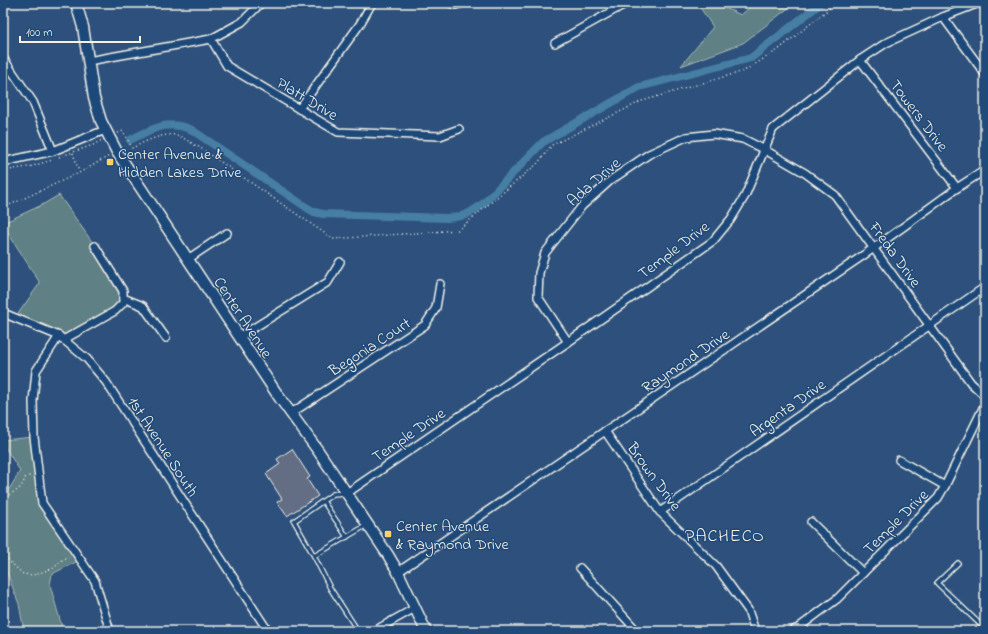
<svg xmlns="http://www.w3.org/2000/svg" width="988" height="634" viewBox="0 0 988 634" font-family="'Indie Flower',sans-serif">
<rect width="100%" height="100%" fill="#2d517c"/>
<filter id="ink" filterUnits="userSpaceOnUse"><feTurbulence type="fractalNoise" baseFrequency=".025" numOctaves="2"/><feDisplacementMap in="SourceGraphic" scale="8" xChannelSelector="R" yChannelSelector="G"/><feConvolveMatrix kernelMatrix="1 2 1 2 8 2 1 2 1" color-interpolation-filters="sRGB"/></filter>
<g filter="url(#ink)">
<g fill="#5f8084" stroke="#aab8b6">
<path d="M697,3H714L741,15L755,3H795L743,43L681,66L713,27Z"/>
<path d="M59,195L95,246L123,291V303L63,340L15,318L40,283L3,225V223L42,205Z"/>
<path d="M34,437L42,503L80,560L52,574L50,585L62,627L59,631H24L19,604L3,562V493L10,488L20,471L3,444V440Z"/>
</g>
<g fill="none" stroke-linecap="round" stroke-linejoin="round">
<path stroke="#477ea3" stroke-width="8" d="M130,140C152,129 167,119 192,130L306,207L314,212L323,214L447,218C466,216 468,215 484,203L543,142L639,87L751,58L821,3"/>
</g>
<path fill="#646d84" stroke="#f4f1e8" d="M292,449L310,477L307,479L318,496L287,516L277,502L282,499L266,474L280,464L277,459Z"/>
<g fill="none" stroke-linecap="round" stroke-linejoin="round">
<defs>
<g id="lane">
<path d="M345,493L333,494L294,521L314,556L330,588L358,631"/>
<path d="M323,501L347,537"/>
<path d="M314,556L367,525"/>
<path d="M958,563L937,583L985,629"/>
</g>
<g id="street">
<path d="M450,3L456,5L463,3"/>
<path d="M943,17L985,74"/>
<path d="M211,39L227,66L338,132L440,136L459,129"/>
<path d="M555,43L627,3"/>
<path d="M3,58L33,102L53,151"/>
<path d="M860,60L957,188"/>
<path d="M88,61L211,39L242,22L261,3"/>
<path d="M299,109L360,24L372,3"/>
<path d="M3,162L53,151L105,130"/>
<path d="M188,259L227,233"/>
<path d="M123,298L143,306L166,338"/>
<path d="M3,313L59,336L87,359L106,382L268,631"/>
<path d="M59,336L36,371L33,401L34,437L42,503L95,581L110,631"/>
<path d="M239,337L328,282L340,262"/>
<path d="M63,340L115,311L123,303V291L95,246"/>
<path d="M568,342L538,297L539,273L545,253L582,206L611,180L649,154L686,137L714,134L743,139L765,150L805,173L835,195L971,383L985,396"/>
<path d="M290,414L425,325L436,308L440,284"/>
<path d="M605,431L660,512L716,566L748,610L755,631"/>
<path d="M899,460L945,486"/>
<path d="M347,493L568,342L713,241L731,219L745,196L773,129L860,60L886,43L943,17L979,3"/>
<path d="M660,512L985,287"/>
<path d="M811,522L863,573"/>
<path d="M580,568L637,631"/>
<path d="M398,572L874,248L957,188L985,170"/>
<path d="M374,631L415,608"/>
<path d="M791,631L798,628L837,599L938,498L945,486L985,404"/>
</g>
<path id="secondary" d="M76,3L83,27L94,98L101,121L117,152L279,397L319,452L388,555L398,572L426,631"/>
</defs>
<use href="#lane" stroke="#f4f1e8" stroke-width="6"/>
<use href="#street" stroke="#f4f1e8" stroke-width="10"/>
<use href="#secondary" stroke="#f4f1e8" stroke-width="13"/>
<g stroke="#f4f1e8" stroke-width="1.5" stroke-dasharray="1 3" stroke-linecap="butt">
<path d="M118,133L123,131L132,148C144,142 166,131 179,136C186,139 192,144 199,147L333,239L458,230L537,164L552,145L642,101L744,71L778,50L836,3"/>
<path d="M73,153L79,172"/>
<path d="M59,157L93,145L102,140"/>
<path d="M3,171L33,166L52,160"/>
<path d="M3,208L79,173L109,156"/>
<path d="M3,500C12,490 21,493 25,478L31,475"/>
<path d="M3,553L10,562L23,574L33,575L54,568L62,560L69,557"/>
</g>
<use href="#lane" stroke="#1f4a7a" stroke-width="3.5"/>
<use href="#street" stroke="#1f4a7a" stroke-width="7"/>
<use href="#secondary" stroke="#1f4a7a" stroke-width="10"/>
</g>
</g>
<g fill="#ffd166" stroke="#1f4a7a" stroke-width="1.5">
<rect x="106" y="158" width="8" height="8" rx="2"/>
<rect x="384" y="530" width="8" height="8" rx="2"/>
</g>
<g text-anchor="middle" stroke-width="3" stroke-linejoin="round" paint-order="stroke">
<g font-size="16" fill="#f4f1e8" stroke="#1f4a7a">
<text transform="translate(308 98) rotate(31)" y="6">Platt Drive</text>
<text transform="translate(920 115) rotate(53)" y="6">Towers Drive</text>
<text transform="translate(593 181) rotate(-41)" y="6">Ada Drive</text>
<text transform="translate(673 249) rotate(-37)" y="6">Temple Drive</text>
<text transform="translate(896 254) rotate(54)" y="6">Freda Drive</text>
<text transform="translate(244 317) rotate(57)" y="6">Center Avenue</text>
<text transform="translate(369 346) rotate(-33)" y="6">Begonia Court</text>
<text transform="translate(685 360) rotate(-34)" y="6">Raymond Drive</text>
<text transform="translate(787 407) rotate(-35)" y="6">Argenta Drive</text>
<text transform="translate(408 434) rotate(-34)" y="6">Temple Drive</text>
<text transform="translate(164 446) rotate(57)" y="6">1st Avenue South</text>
<text transform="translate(655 476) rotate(54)" y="6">Brown Drive</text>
<text transform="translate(895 521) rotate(-45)" y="6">Temple Drive</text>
</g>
<g font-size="16" fill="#f4f1e8" stroke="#1f4a7a" text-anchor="start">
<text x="118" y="159">Center Avenue &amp;<tspan x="118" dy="18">Hidden Lakes Drive</tspan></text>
<text x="396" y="531">Center Avenue<tspan x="396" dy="18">&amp; Raymond Drive</tspan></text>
</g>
<g font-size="18" letter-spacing="1" fill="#f4f1e8" stroke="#1f4a7a">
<text x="725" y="541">PACHECO</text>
</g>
</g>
<rect width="988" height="634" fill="none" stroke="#1f4a7a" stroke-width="16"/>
<rect x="8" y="8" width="972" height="618" fill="none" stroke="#f4f1e8" stroke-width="1.5" filter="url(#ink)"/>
<path d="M20 36v6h120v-6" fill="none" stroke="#f4f1e8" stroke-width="2"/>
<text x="26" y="36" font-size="12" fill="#f4f1e8" stroke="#1f4a7a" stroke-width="3" paint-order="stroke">100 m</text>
</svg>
